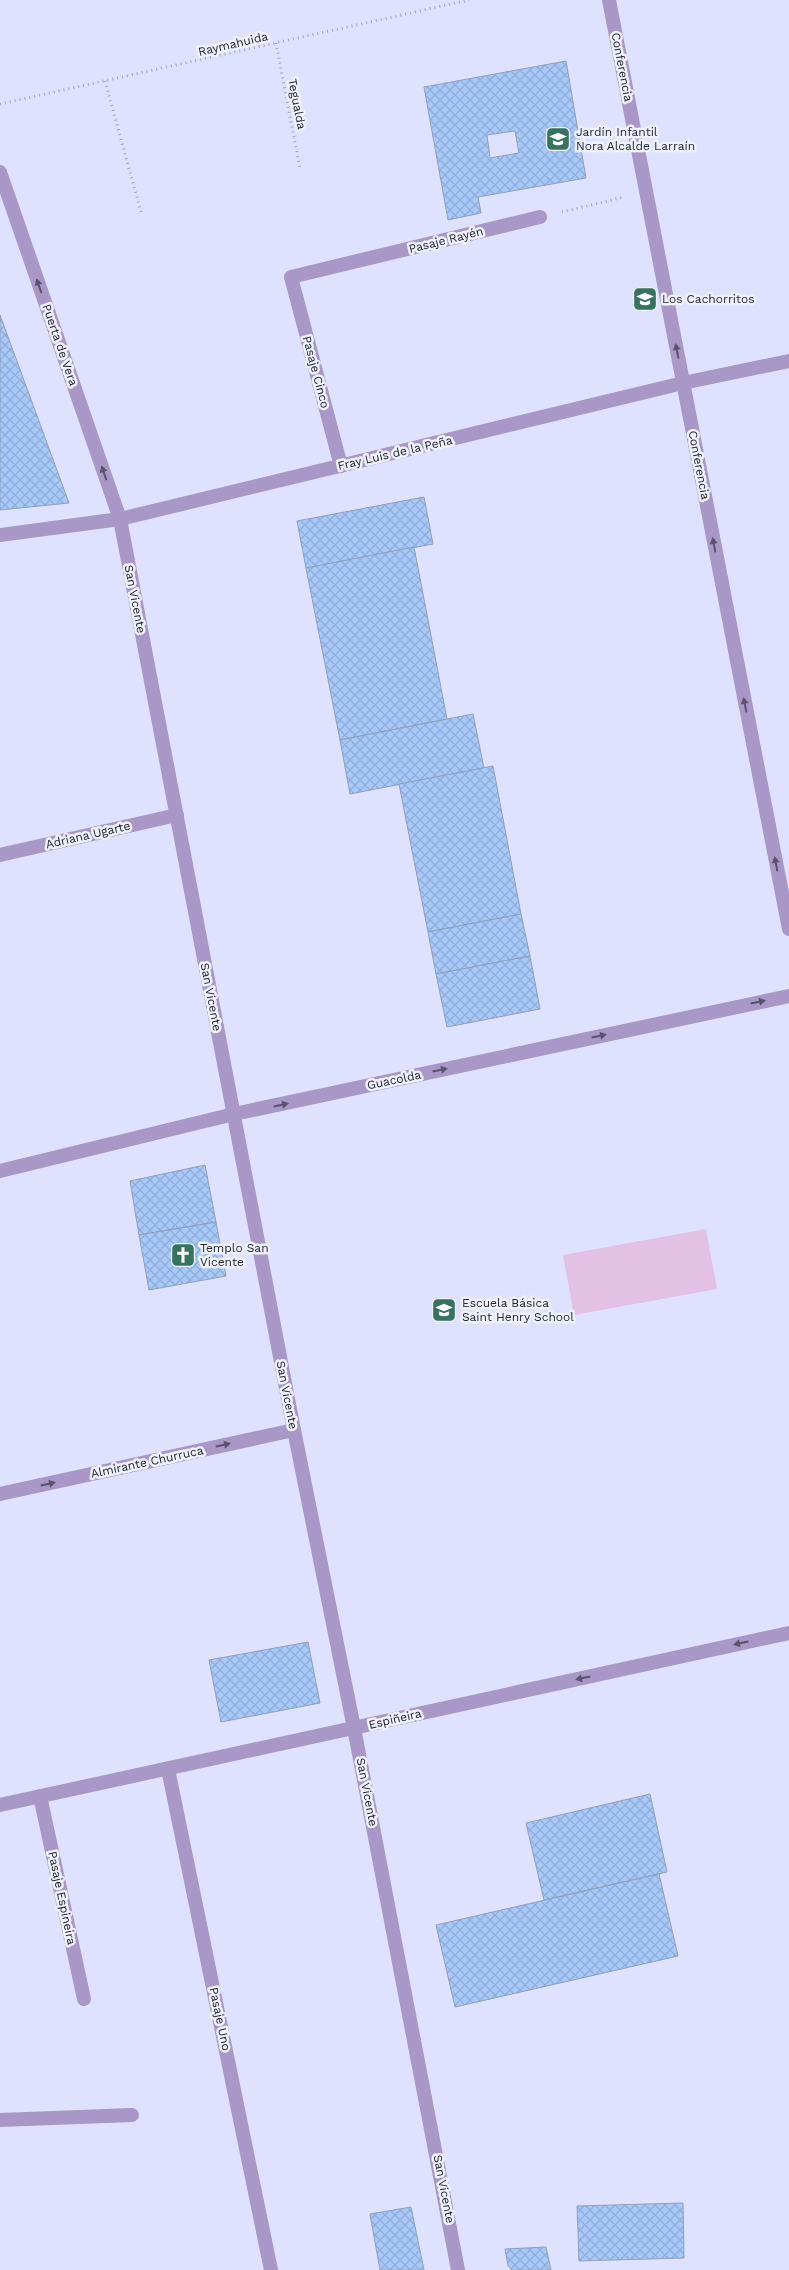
<svg xmlns="http://www.w3.org/2000/svg" width="789" height="2270" viewBox="0 0 789 2270" font-family="'Work Sans',sans-serif">
<defs>
<pattern id="building-cross-hatch" width="8" height="8" patternUnits="userSpaceOnUse" patternTransform="scale(1.25)"><rect width="8" height="8" fill="#a7c9fa"/><path d="M0 0l8 8M0 8l8-8" fill="none" stroke="#90acd7"/></pattern>
</defs>
<rect width="100%" height="100%" fill="#dee2ff"/>
<path fill="#e2c1e5" d="M706,1229L717,1289L574,1315L563,1255Z"/>
<g fill="url(#building-cross-hatch)" stroke="#90a0b8" fill-rule="evenodd">
<path d="M566,61L586,178L478,197L481,213L448,220L424,87ZM515,131L519,153L490,158L487,135Z"/>
<path d="M0,315L69,503L0,510Z"/>
<path d="M424,497L433,544L306,568L297,521Z"/>
<path d="M414,547L447,719L340,740L306,568Z"/>
<path d="M473,714L484,768L350,794L340,740Z"/>
<path d="M493,766L521,914L428,932L399,784Z"/>
<path d="M521,914L530,956L436,974L428,932Z"/>
<path d="M530,956L540,1009L447,1027L436,974Z"/>
<path d="M205,1165L216,1222L139,1235L130,1181Z"/>
<path d="M216,1222L226,1276L149,1290L139,1235Z"/>
<path d="M308,1642L320,1703L221,1722L209,1660Z"/>
<path d="M650,1794L667,1872L544,1900L526,1823Z"/>
<path d="M659,1874L678,1956L455,2007L436,1925Z"/>
<path d="M683,2203L684,2258L579,2261L577,2206Z"/>
<path d="M411,2207L424,2270H380L370,2214Z"/>
<path d="M546,2247L551,2270H512L508,2266L505,2249Z"/>
</g>
<g fill="none" stroke-linecap="round" stroke-linejoin="round">
<g stroke="#a1a4bb" stroke-width="3" stroke-dasharray="1 4" stroke-linecap="butt">
<path d="M276,43L300,169"/>
<path d="M105,81L142,216"/>
<path d="M0,104L469,0"/>
<path d="M562,212L624,197"/>
</g>
<g stroke="#a997c7" stroke-width="14">
<path d="M0,172L120,519L294,1430L354,1728L458,2270"/>
<path d="M341,466L291,277L540,217"/>
<path d="M0,535L120,519L683,383L789,361"/>
<path d="M0,855L177,815"/>
<path d="M0,1171L234,1114L789,996"/>
<path d="M0,1494L294,1430"/>
<path d="M168,1769L271,2270"/>
<path d="M40,1796L84,1999"/>
<path d="M0,1805L789,1633"/>
<path d="M0,2120L132,2115"/>
</g>
<path stroke="#a997c7" stroke-width="14" d="M609,0L789,929"/>
</g>
<defs><path id="oneway-solid" d="M-6-.8H1V-3.2L6.5 0L1 3.2V.8H-6Z" transform="scale(1.25)"/></defs>
<g fill="#59536c">
<use href="#oneway-solid" transform="translate(39 286) rotate(-109)"/>
<use href="#oneway-solid" transform="translate(677 351) rotate(-101)"/>
<use href="#oneway-solid" transform="translate(104 473) rotate(-109)"/>
<use href="#oneway-solid" transform="translate(714 545) rotate(-101)"/>
<use href="#oneway-solid" transform="translate(745 705) rotate(-101)"/>
<use href="#oneway-solid" transform="translate(776 864) rotate(-101)"/>
<use href="#oneway-solid" transform="translate(758 1002) rotate(-12)"/>
<use href="#oneway-solid" transform="translate(599 1036) rotate(-12)"/>
<use href="#oneway-solid" transform="translate(440 1070) rotate(-12)"/>
<use href="#oneway-solid" transform="translate(281 1105) rotate(-12)"/>
<use href="#oneway-solid" transform="translate(223 1445) rotate(-12)"/>
<use href="#oneway-solid" transform="translate(48 1484) rotate(-12)"/>
<use href="#oneway-solid" transform="translate(741 1643) rotate(168)"/>
<use href="#oneway-solid" transform="translate(583 1678) rotate(168)"/>
</g>
<defs>
<symbol id="school-square" viewBox="-11 -11 22 22"><rect x="-9" y="-9" width="18" height="18" rx="4" fill="#36735f" stroke="#eff1fc"/><path d="M0-5L7-2L0 1L-7-2ZM-4 1L0 2.5L4 1V4Q0 6-4 4Z" fill="#fff"/></symbol>
<symbol id="church-square" viewBox="-11 -11 22 22"><rect x="-9" y="-9" width="18" height="18" rx="4" fill="#36735f" stroke="#eff1fc"/><path d="M-1.2-6h2.4v3.5h3.3v2.4h-3.3V6h-2.4V-.1h-3.3v-2.4h3.3Z" fill="#fff"/></symbol>
</defs>
<g fill-rule="evenodd">
<use href="#school-square" x="544" y="125" width="28" height="28"/>
<use href="#school-square" x="631" y="285" width="28" height="28"/>
<use href="#church-square" x="169" y="1241" width="28" height="28"/>
<use href="#school-square" x="430" y="1296" width="28" height="28"/>
</g>
<g text-anchor="middle" stroke-width="5" stroke-linejoin="round" paint-order="stroke">
<g font-size="12" fill="#242630" stroke="#eff1fc">
<text transform="translate(233 44) rotate(-13)" y="4">Raymahuida</text>
<text transform="translate(622 67) rotate(79)" y="4">Conferencia</text>
<text transform="translate(297 104) rotate(79)" y="4">Tegualda</text>
<text transform="translate(446 240) rotate(-14)" y="4">Pasaje Rayén</text>
<text transform="translate(60 345) rotate(71)" y="4">Puerta de Vera</text>
<text transform="translate(316 372) rotate(75)" y="4">Pasaje Cinco</text>
<text transform="translate(395 453) rotate(-13)" y="4">Fray Luis de la Peña</text>
<text transform="translate(699 465) rotate(79)" y="4">Conferencia</text>
<text transform="translate(135 599) rotate(79)" y="4">San Vicente</text>
<text transform="translate(88 835) rotate(-13)" y="4">Adriana Ugarte</text>
<text transform="translate(211 997) rotate(79)" y="4">San Vicente</text>
<text transform="translate(394 1080) rotate(-12)" y="4">Guacolda</text>
<text transform="translate(287 1395) rotate(79)" y="4">San Vicente</text>
<text transform="translate(147 1462) rotate(-12)" y="4">Almirante Churruca</text>
<text transform="translate(395 1719) rotate(-13)" y="4">Espiñeira</text>
<text transform="translate(367 1792) rotate(79)" y="4">San Vicente</text>
<text transform="translate(62 1898) rotate(78)" y="4">Pasaje Espineira</text>
<text transform="translate(220 2019) rotate(78)" y="4">Pasaje Uno</text>
<text transform="translate(444 2189) rotate(79)" y="4">San Vicente</text>
</g>
<g font-size="12" fill="#242630" stroke="#eff1fc" text-anchor="start">
<text x="576" y="136">Jardín Infantil<tspan x="576" dy="14">Nora Alcalde Larraín</tspan></text>
<text x="662" y="303">Los Cachorritos</text>
<text x="200" y="1252">Templo San<tspan x="200" dy="14">Vicente</tspan></text>
<text x="462" y="1307">Escuela Básica<tspan x="462" dy="14">Saint Henry School</tspan></text>
</g>
</g>
</svg>
